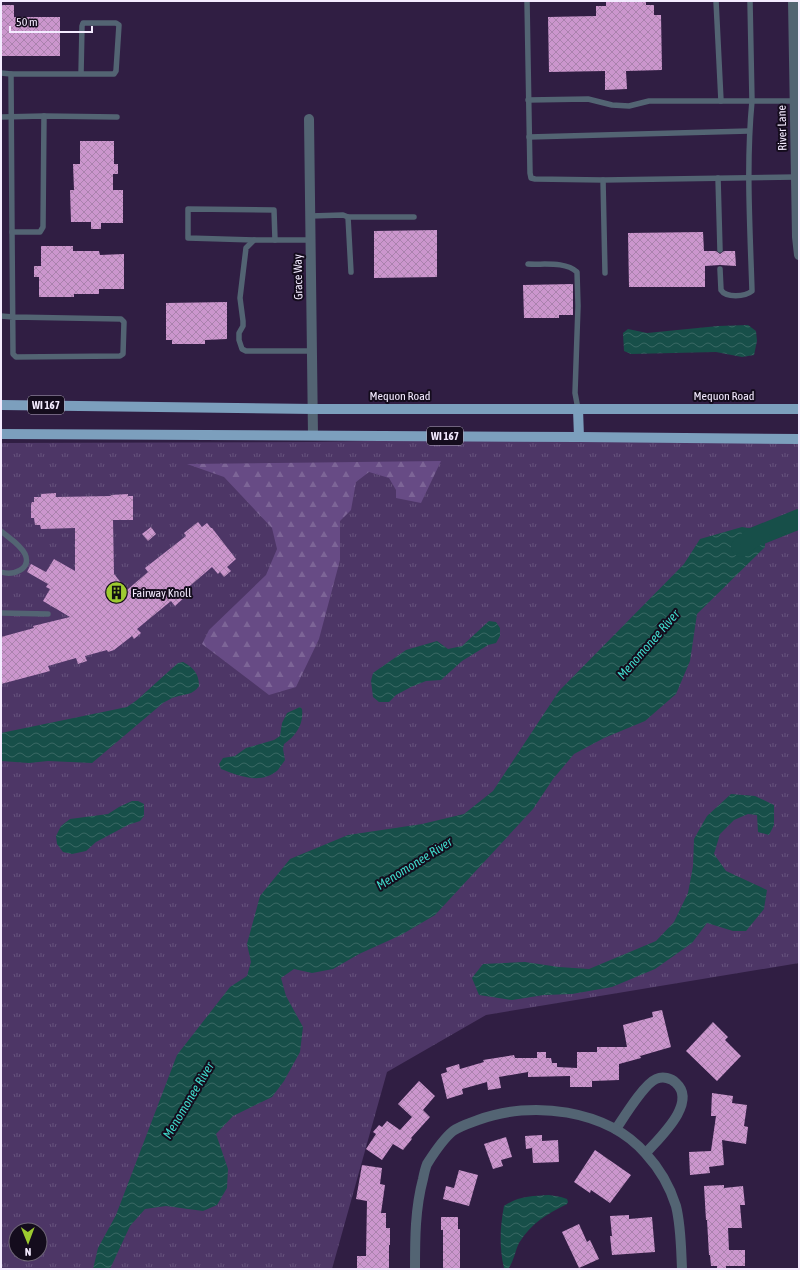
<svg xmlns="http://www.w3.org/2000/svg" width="800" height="1270" viewBox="0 0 800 1270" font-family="'Asap Condensed',sans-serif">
<defs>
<pattern id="grass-tufts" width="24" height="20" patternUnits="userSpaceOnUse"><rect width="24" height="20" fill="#4d3666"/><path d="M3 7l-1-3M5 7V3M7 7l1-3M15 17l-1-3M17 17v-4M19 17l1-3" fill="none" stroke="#67537d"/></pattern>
<pattern id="forest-firs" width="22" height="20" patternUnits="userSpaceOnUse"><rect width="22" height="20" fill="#674b85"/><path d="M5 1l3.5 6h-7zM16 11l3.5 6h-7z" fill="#7d6597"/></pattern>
<pattern id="water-waves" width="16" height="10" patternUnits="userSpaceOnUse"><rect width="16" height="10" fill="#174f49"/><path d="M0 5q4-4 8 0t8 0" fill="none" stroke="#396864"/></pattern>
<pattern id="building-cross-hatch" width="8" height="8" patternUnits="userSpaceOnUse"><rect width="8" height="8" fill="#cb96cd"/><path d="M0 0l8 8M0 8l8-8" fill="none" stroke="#aa82ad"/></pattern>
</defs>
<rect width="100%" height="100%" fill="#301e43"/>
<path fill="url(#grass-tufts)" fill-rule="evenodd" d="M579,437L799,439V963L486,1015L387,1072L332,1269H1V443L313,442ZM16,1230H40V1254H16Z"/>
<path fill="url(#forest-firs)" d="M441,461L421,503L396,498V490L389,478L369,472L356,482L351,510L340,521V560L319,639L296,687L269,695L202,644L209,630L266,575L277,549L272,528L224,477L187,464Z"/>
<g fill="url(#water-waves)">
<path d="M748,325L756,331L757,341L754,355L742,357L716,352L631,354L624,351L623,333L628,329L647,333L718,326Z"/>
<path d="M742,527L765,531V547L697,614L690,661L676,694L645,721L604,738L574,754L553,779L533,809L435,915L401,935L359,954L333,969L312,973L294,969L281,978L286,996L303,1027L300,1052L284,1081L272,1097L233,1116L216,1134L228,1169L227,1188L217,1205L203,1211L166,1206L145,1209L130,1226L110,1269H93L98,1248L116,1215L177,1055L230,987L247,976L251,962L247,944L260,896L290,859L348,835L422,824L464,814L493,791L559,691L684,564L700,539Z"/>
<path d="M489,621L496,622L500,628V636L496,643L488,645L462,661L441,680L426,681L411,687L396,695L389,702H379L373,697L371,681L373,673L406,650L437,641L448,649L462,646Z"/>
<path d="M183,662C194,668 199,674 199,686C193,695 185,694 175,697C171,698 167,701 163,703L92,763L48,761L29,763L1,761V733L127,707L137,700L178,663Z"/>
<path d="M300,707L302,709C304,724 296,736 284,744L283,749L285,760C283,763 280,767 278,770C261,785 239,776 221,769L219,764L223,758L235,756L246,748L274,740L280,736L282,723L287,713Z"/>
<path d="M731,794L755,796L774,805V825L769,835L758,832L757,815L748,814L734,820L720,834L714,854L726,871L767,890L764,909L746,931H733L707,923L692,943L655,969L612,987L572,994L544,995L512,1000L479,995L472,978L483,964L525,962L559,967L589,969L656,941L674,922L688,893L693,866L694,839L707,816Z"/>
<path d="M132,801H138L144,804V816L140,821L128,825L96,842L86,851L72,854L63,852L57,844L56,836L61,826L70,819L108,814L119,807Z"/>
<path d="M549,1195L561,1197L567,1199L568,1202L567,1204C547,1214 531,1223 519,1243C515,1251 514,1261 508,1269L504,1268C499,1247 500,1227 504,1206C518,1196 533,1196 549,1195Z"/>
</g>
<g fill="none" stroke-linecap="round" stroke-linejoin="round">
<path stroke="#174f49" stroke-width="20" d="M741,547L752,538L799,519"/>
</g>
<g fill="url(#building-cross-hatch)">
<path d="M606,1H646V5H654V15H661L662,70L626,71L627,89L605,90V71L549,72L548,17L596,16V6H606Z"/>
<path d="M1,5H14V17H60V56H1Z"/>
<path d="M80,141H114V164H118V174H113V190H123V223H101V229H91V222H71L70,190H74L73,164H80Z"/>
<path d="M437,230V277L374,278V231Z"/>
<path d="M703,232L704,251H716L720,254L724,251H735L736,266L720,265L705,266V287H629L628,233Z"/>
<path d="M41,246H73V251H99L100,255L124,254V289H99V294H74V297H39V277H34V266H41Z"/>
<path d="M573,284V315H559V318H524L523,285Z"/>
<path d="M227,302V339L205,340V344H172V340H166V303Z"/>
<path d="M56,493V497L111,496V495L128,494V496H133V520H113L114,574L127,590L148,572L145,568L186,536L184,533L198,522L202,527L207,523L211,528H212L236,559L227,567L231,571L224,577L220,572L218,574L212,567L184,591L187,595L175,606L171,601L137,629L141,633L134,639L132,636L114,650L108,652L107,650L85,656L87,661L78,664L76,658L48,666L50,671L1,684V637L34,628L33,626L70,617L43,601L50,589L46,587L48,584L27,572L31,564L46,572L54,559L75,571V528L41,529L40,525H35L34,518H31V504L32,502H34V497H41V494Z"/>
<path d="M151,527L156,534L148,541L142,534Z"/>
<path d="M662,1010L671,1047L640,1056L641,1058L619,1064V1080L592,1081V1087H570V1076L528,1077V1072L499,1077L501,1088L488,1090L487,1082L462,1089L463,1094L447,1099L441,1074L447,1072L446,1068L459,1064L460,1069L484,1062L483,1060L514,1055L515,1058H537V1052H546V1058H551L552,1063H557V1067L577,1068V1052H597V1047H627L623,1025L653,1017L652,1012Z"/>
<path d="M713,1022L728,1037L725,1040L741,1056L717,1081L686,1051Z"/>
<path d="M419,1081L435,1096L423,1110L430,1117L411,1138L412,1139L403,1150L393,1144L382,1160L366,1149L376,1134L373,1132L379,1125L382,1127L387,1121L400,1130L412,1117L398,1104Z"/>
<path d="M712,1093L733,1096L732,1103L747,1105L744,1126L748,1127L746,1144L722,1140L724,1165L709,1167L710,1173L690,1175L689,1152L711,1151L716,1116H711Z"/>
<path d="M542,1135V1141L558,1140L559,1162L533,1163L532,1148L526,1149L525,1136Z"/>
<path d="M506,1137L512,1157L501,1160L503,1166L493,1169L484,1144Z"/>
<path d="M595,1150L631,1175L610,1203L591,1190L590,1193L574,1182Z"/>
<path d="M362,1165L382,1168L380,1184L385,1185L381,1213H386V1228H390V1245H389V1269H357V1256H366L367,1201L356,1199Z"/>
<path d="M459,1170L478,1175L469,1206L443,1199L446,1186L454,1188Z"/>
<path d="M724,1185V1188L743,1186L745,1205H740L742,1228H728L729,1250H745V1266H726V1269H717V1266H711L710,1255H709L707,1220H706L704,1186Z"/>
<path d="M629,1215V1219L652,1217L655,1252L612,1255L610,1236H612L610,1216Z"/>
<path d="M441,1217H458V1229H460V1269H443V1230H441Z"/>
<path d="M579,1224L587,1242L590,1240L599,1259L579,1268L562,1232Z"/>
</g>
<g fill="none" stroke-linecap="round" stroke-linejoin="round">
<g stroke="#536473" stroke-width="5.5">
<path d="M527,1L530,173L531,178L535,179L603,180L605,273"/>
<path d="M716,1L721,101"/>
<path d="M750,1L752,101H794"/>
<path d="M1,73L11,74"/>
<path d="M528,100L588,99L612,105L629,106L649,101H752C746,164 750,227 752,291C745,297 726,298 721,290L720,269"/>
<path d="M1,117L44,116L117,117"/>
<path d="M529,137L749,131"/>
<path d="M718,178L720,250"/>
<path d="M603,180L796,177"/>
<path d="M310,216L343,215L348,217L351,272"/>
<path d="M348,217H414"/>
<path d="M12,232L11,74H114L116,71L119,25L116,23H83L82,26L81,74"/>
<path d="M254,240L188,238V209L274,210L275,240"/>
<path d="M311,240H254L246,248L240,298L243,321V326L239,333V340L242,349L246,351H312"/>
<path d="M528,264C543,265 565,261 577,272L578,306L575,393L578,409"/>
<path d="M1,316L13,317L121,319L124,322L123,354L120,356L16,357L13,354L12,232H40L43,227L44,116"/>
<path d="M1,531C9,538 20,544 25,554C32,569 13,576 1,572"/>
<path d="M1,613L48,614"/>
</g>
<g stroke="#536473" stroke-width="10">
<path d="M793,1L797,237L799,255"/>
<path d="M309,119L313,435"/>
<path d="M616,1129C624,1117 644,1084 656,1079C663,1076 671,1078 676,1083C698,1103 659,1138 646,1153"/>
<path d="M415,1269C415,1239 415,1209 423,1179C424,1174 425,1169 427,1164C434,1153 442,1140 453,1131C460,1126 470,1123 478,1120C531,1100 607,1109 646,1154C659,1168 670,1187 676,1206C681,1226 681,1248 682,1269"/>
</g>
<g stroke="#7c9fbd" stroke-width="10">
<path d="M1,405L313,409H799"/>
<path d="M578,409L579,437"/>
<path d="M1,434L579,437L799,439"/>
</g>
</g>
<defs>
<symbol id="building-disc" viewBox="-11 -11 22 22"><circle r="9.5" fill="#9dca30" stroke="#140c1d"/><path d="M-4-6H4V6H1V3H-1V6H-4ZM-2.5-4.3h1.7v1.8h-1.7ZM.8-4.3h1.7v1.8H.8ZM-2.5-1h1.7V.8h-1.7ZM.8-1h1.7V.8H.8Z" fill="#111"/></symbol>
</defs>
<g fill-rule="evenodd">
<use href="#building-disc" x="104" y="580" width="25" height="25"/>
</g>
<g text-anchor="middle" stroke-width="4" stroke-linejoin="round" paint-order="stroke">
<g fill="#140c1d" stroke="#b1a8bb" stroke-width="1">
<rect x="28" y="396" width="36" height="18" rx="3"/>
<rect x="427" y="427" width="36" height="18" rx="3"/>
</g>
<g font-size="11" font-weight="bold" fill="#f4ebff">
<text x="46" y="409">WI 167</text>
<text x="445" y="440">WI 167</text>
</g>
<g font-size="12" fill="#f4ebff" stroke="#140c1d">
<text transform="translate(782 128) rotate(-91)" y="4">River Lane</text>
<text transform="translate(298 277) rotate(-91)" y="4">Grace Way</text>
<text x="400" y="400">Mequon Road</text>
<text x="724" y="400">Mequon Road</text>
</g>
<g font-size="12" fill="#f4ebff" stroke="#140c1d" text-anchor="start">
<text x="132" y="597">Fairway Knoll</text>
</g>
<g font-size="13" font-style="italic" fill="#3fd8c9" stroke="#140c1d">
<text transform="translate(648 644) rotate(-49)" y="5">Menomonee River</text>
<text transform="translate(414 863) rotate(-32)" y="5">Menomonee River</text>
<text transform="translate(188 1100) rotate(-59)" y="5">Menomonee River</text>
</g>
</g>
<rect width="800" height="1270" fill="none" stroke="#f4ebff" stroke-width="4"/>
<g transform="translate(28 1242) rotate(179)"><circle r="19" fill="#140c1d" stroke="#6e6577"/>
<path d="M0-3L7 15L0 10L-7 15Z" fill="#9dca30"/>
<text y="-6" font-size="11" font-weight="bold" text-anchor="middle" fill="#f4ebff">N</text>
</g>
<path d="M10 26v6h82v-6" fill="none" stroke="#f4ebff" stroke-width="2"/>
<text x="16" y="26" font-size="12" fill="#f4ebff" stroke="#140c1d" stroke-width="3" paint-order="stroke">50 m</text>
</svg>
